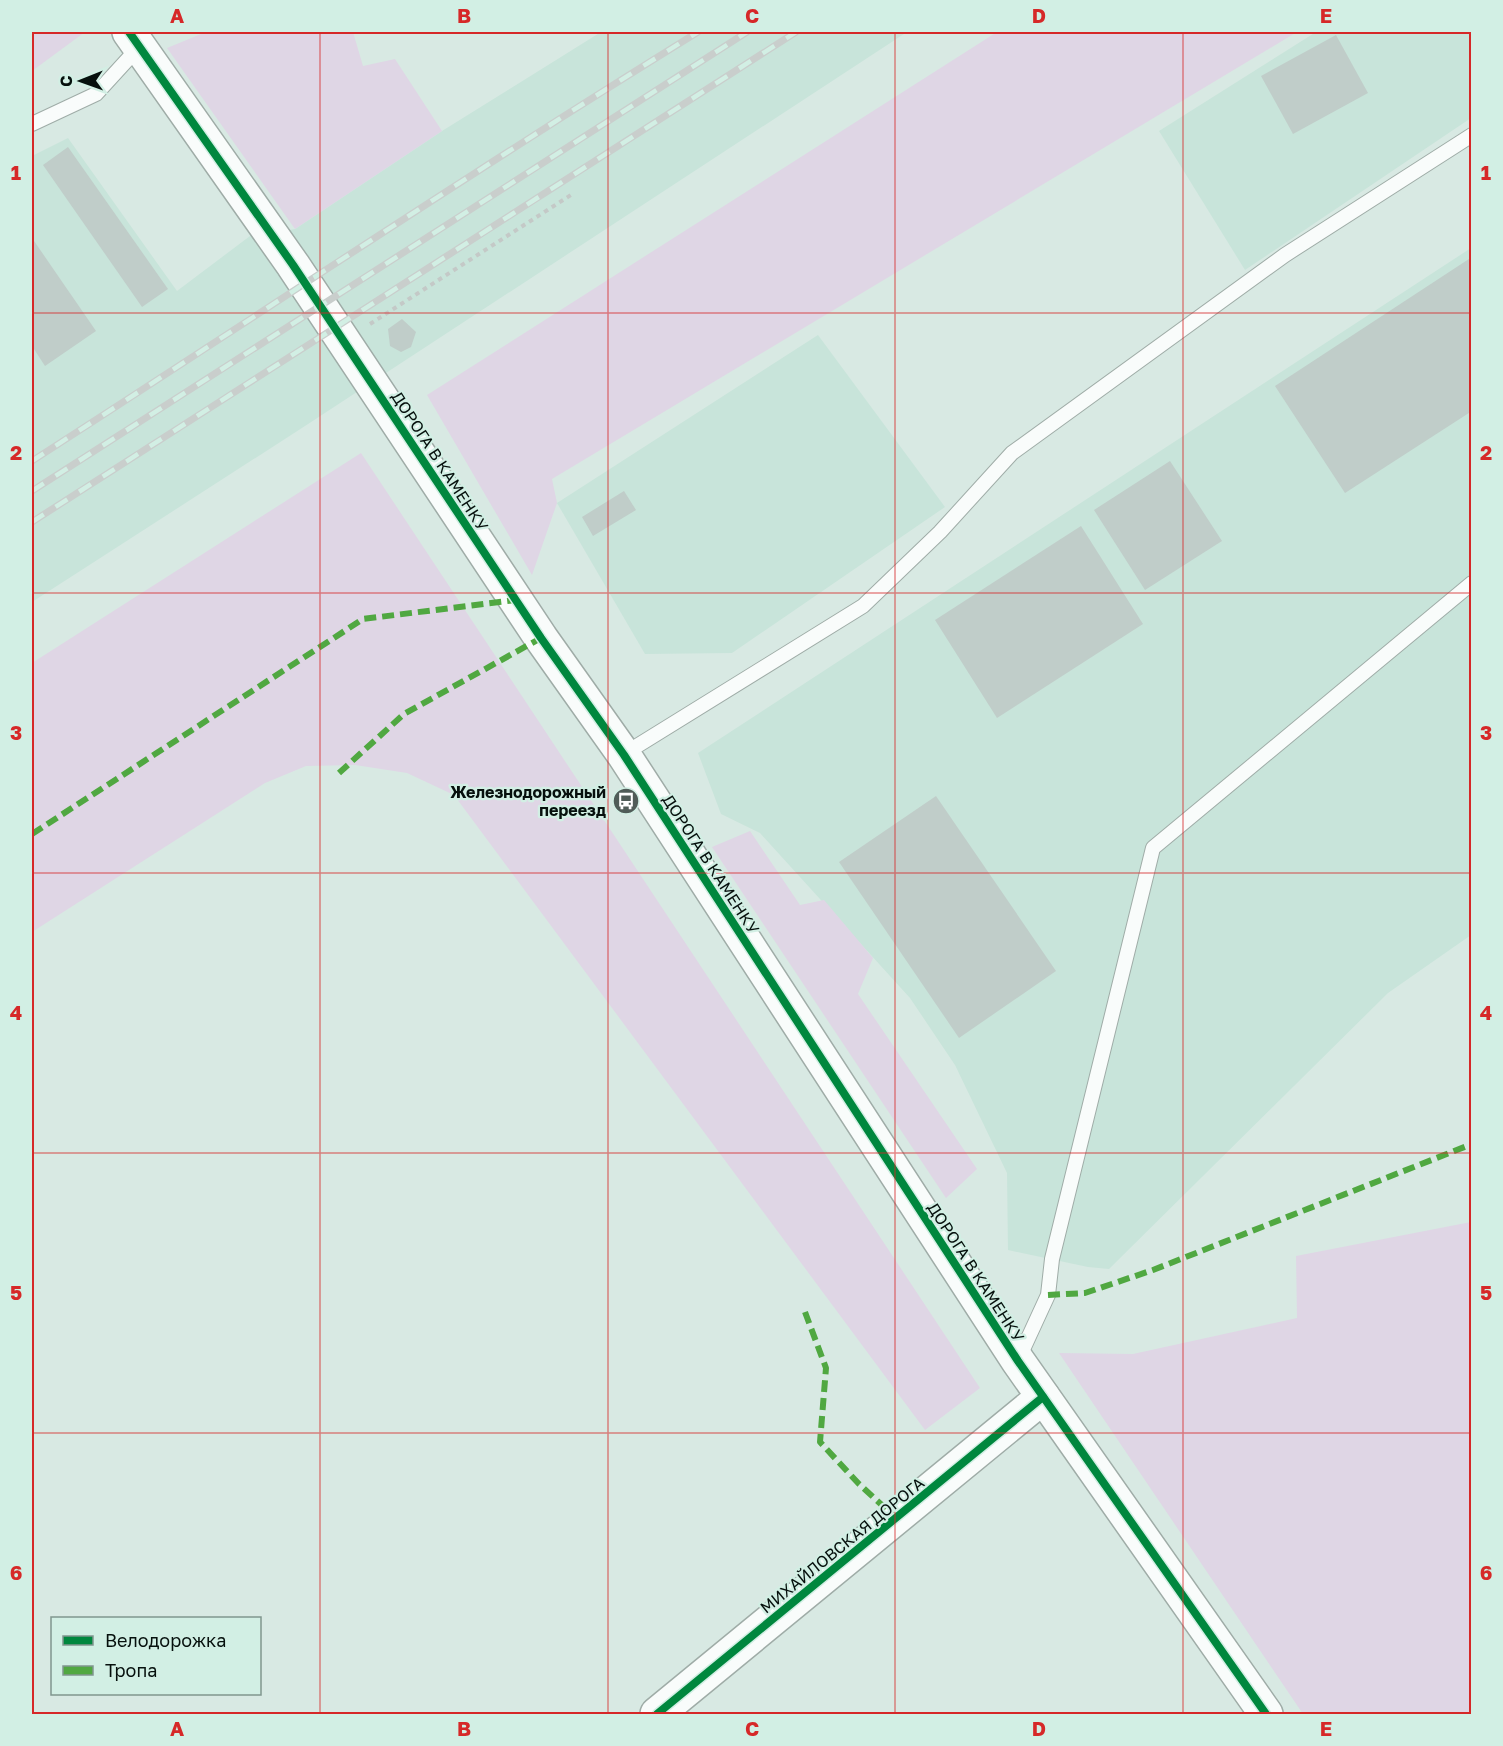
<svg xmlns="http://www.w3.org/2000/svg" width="1503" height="1746" viewBox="0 0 1503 1746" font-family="'Golos Text',sans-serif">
<rect width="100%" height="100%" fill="#d8e9e3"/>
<g fill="#c8e4da">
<path d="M601,32H907L305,426L32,602V156L68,138L177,291L250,236L295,229L442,131Z"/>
<path d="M1316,32H1471V118L1245,270L1159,131Z"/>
<path d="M1471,248V935L1388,993L1109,1269L1088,1267L1008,1250L1007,1173L955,1065L910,998L760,833L721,814L698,753Z"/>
<path d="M818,335L945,507L732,653L645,654L557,503Z"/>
</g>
<g fill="#dfd6e5">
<path d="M32,32H85L32,71Z"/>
<path d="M206,32H353L363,66L395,59L442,131L295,229L167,48Z"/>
<path d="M997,32H1297L552,479L557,503L532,575L427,395Z"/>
<path d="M361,453L980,1388L925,1430L454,795L407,773L355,765L306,766L265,783L32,932V663Z"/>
<path d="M750,831L800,905L824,900L873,958L858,994L977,1169L946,1198L712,847Z"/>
<path d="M1471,1222V1714H1303L1059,1353L1133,1354L1297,1318L1296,1256Z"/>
</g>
<g fill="#c0cdc9">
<path d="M1336,35L1368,93L1293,134L1261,76Z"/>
<path d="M68,147L168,289L142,307L43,165Z"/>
<path d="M32,238L96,331L45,366L32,346Z"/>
<path d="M1472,257V411L1345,493L1275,386Z"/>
<path d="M402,319L416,332L411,347L401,352L390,346L388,329Z"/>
<path d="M1170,461L1222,541L1145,590L1094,510Z"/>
<path d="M624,491L636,510L593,536L582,517Z"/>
<path d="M1081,526L1143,624L997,718L935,620Z"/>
<path d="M936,796L1056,971L959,1038L839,862Z"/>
</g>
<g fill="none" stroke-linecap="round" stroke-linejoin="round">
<defs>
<g id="service">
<path d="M32,124L96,94L139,47"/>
<path d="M624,754L863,606L940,532L1012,453L1285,255L1472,135"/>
<path d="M1019,1358L1048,1295L1052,1259L1153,848L1472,583"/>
</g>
<g id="tertiary">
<path d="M129,32L293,265L541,638L624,755L1018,1361L1266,1714"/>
<path d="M657,1714L1043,1397"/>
</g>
</defs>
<use href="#service" stroke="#9faca7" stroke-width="16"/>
<use href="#tertiary" stroke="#9faca7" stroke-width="36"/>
<path stroke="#c4c9c7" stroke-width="4" stroke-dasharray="4.5 4.5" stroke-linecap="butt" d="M370,324L574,193"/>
<use href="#service" stroke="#f9fcfb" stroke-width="14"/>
<use href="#tertiary" stroke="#f9fcfb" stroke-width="33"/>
<defs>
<g id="rail">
<path d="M32,461C254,318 473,171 698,32"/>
<path d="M32,491L747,32"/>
<path d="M32,522L796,32"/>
</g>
</defs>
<use href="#rail" stroke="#c9cecc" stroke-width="7"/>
<use href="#rail" stroke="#d2efe4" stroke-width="4.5" stroke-dasharray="14" stroke-linecap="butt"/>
<g stroke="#50a841" stroke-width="6" stroke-dasharray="12 6" stroke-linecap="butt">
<path d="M339,773L404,714L541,638"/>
<path d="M32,834L363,619L515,600"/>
<path d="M1048,1295L1085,1293L1153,1270L1472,1144"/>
<path d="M805,1312L826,1368L820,1442L859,1484L896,1518"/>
</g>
<defs>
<g id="cycleway">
<path d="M129,32L293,265L541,638L624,755L1018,1361L1266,1714"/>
<path d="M657,1714L1043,1397"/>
</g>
</defs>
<use href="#cycleway" stroke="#d2efe4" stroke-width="11"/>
<use href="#cycleway" stroke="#00873e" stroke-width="8"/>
</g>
<path fill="none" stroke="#d62828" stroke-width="1.5" stroke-opacity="0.55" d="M320,32V1714M608,32V1714M895,32V1714M1183,32V1714M32,313H1472M32,593H1472M32,873H1472M32,1153H1472M32,1433H1472"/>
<defs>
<symbol id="bus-disc" viewBox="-11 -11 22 22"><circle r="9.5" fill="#505c58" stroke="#d2efe4"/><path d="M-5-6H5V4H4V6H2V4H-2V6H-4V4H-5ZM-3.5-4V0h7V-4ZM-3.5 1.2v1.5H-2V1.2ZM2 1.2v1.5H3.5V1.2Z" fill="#fff"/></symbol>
</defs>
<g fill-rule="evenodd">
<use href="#bus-disc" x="611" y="786" width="30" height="30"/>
</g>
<g text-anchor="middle" stroke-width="4.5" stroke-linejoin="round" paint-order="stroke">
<g font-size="16" fill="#06100d" stroke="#d2efe4">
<text transform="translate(440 461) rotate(57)" y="6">ДОРОГА В КАМЕНКУ</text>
<text transform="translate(711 864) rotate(57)" y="6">ДОРОГА В КАМЕНКУ</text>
<text transform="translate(976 1272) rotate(57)" y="6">ДОРОГА В КАМЕНКУ</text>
<text transform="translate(842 1545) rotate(-39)" y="6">МИХАЙЛОВСКАЯ ДОРОГА</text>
</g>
<g font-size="16" font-weight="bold" fill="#06100d" stroke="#d2efe4" text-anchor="end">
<text x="606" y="798">Железнодорожный<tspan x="606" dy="18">переезд</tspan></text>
</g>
</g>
<rect width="1503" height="1746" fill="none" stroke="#d2efe4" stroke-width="66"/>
<rect x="51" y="1617" width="210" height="78" fill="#d2efe4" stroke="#80968e" stroke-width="1.5"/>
<rect x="63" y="1636" width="30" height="9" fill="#00873e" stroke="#80968e" stroke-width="1.5"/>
<text x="105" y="1647" font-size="18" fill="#06100d">Велодорожка</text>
<rect x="63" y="1666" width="30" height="9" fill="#50a841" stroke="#80968e" stroke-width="1.5"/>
<text x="105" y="1677" font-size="18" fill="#06100d">Тропа</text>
<g transform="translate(81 81) rotate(269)" stroke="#d2efe4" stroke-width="4.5" paint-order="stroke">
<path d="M0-4.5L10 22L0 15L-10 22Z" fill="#06100d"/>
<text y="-9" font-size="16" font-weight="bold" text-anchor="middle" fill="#06100d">С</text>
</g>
<rect x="33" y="33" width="1437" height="1680" fill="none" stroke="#d62828" stroke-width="2"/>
<g font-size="20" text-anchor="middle" font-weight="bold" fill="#d62828">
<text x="177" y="23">A</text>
<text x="464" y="23">B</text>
<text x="752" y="23">C</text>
<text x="1039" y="23">D</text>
<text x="1326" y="23">E</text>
<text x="16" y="180">1</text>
<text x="1486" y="180">1</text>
<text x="16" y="460">2</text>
<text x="1486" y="460">2</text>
<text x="16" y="740">3</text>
<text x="1486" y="740">3</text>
<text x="16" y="1020">4</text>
<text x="1486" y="1020">4</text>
<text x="16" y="1300">5</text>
<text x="1486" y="1300">5</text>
<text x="16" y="1580">6</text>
<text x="1486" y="1580">6</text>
<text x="177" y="1736">A</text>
<text x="464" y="1736">B</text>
<text x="752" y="1736">C</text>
<text x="1039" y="1736">D</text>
<text x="1326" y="1736">E</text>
</g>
</svg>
